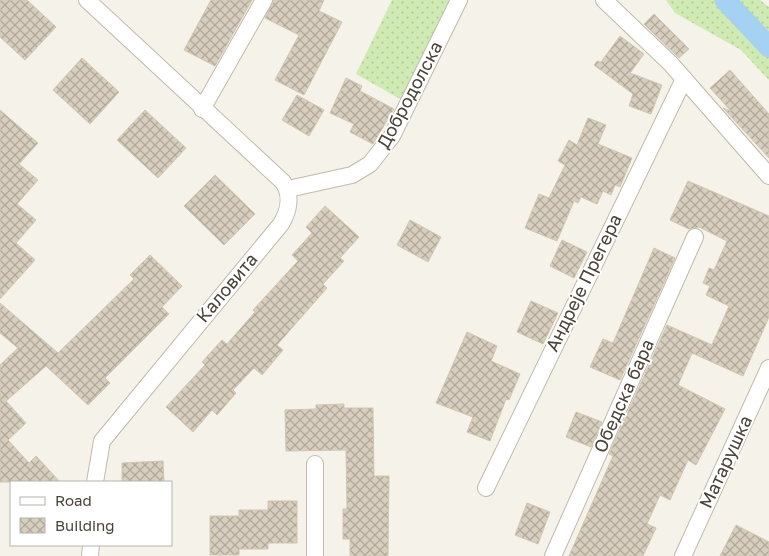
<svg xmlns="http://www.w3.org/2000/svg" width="769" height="556" viewBox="0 0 769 556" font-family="'Golos Text',sans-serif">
<defs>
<pattern id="grass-dots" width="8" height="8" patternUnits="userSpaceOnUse" patternTransform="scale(1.25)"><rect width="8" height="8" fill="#cfeab2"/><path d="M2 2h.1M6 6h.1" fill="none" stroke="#b3ca9a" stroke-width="1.8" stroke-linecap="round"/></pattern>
<pattern id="building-cross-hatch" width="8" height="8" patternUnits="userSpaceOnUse" patternTransform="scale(1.25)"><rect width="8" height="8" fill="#d7cebe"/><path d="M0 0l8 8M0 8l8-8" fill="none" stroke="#b0a99b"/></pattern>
</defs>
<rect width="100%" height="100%" fill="#f5f2e9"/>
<g fill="url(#grass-dots)">
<path d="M392,0H449L402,100L356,74Z"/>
<path d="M666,0H760L769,7V80L741,50L675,13Z"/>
</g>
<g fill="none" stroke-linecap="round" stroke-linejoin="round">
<path stroke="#a5d1f2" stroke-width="21" d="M725,0L769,47"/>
</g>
<g fill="url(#building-cross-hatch)" stroke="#d2c6b1">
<path d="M0,0H27L56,27L25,60L0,37Z"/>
<path d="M211,0H252L215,66L184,50Z"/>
<path d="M274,0H324L319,11L342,22L304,95L275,80L299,35L265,18Z"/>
<path d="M654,14L689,49L679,58L644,24Z"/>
<path d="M620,36L644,54L630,73L662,85L651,114L629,106L633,94L594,65L597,61L601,62Z"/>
<path d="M82,58L119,92L90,124L53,90Z"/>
<path d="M730,70L769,114V158L723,108L731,111L710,88Z"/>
<path d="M346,78L362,86L360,91L394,109L373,144L350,132L354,124L330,113Z"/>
<path d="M297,95L324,110L309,136L282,120Z"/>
<path d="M0,110L38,143L19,164L38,180L17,204L36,220L16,243L35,260L0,299Z"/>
<path d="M145,110L186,148L158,178L117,140Z"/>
<path d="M588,118L606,125L598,144L632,158L620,187L615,185L611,195L603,191L597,204L581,197L578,203L574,201L557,241L525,228L539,194L549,198L565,165L558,161L569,140L577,145Z"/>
<path d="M215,175L255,214L224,245L184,206Z"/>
<path d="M688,181L769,216V317L743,376L692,353L678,385L725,409L696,465L688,460L670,500L660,495L647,524L656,528L643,556H569L613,456L609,454L667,325L712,345L729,306L706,295L710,286L703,283L709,268L714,270L727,241L699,227L689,229L670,220Z"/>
<path d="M325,206L359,237L340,258L344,261L323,284L327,288L277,345L283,350L262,375L254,368L233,390L236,393L217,415L212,410L193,432L166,407L205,365L202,362L222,340L227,344L255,312L253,310L298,261L292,255L312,233L306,227Z"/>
<path d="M410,220L441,237L428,262L397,245Z"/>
<path d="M562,240L587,252L574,278L550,266Z"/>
<path d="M654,248L675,258L620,380L590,367L603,339L613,343Z"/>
<path d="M150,255L182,286L162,307L169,314L105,378L110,383L88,405L46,366L6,401L26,423L8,440L29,463L36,456L60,482H0V365L18,348L0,333V303L58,353L134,279L130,275Z"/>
<path d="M531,301L558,313L543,344L517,332Z"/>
<path d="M467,332L497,346L491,361L520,374L509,400L506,399L490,441L467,432L473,417L436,403Z"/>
<path d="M344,404V408H373L374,476H389L388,556H350V539H343V509H347L346,450L286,451L285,410L316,409V405Z"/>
<path d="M576,412L602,422L591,447L566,437Z"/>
<path d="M163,461L164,482H122V463Z"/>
<path d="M268,501H297V543H268V549H239V555H210V516H239V510H268Z"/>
<path d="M527,503L550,512L538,544L515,535Z"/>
<path d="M736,525L769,542V556H720Z"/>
</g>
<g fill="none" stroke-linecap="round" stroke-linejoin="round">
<defs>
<g id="minor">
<path d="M87,0L283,182C292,195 289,211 281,224L102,441L95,482"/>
<path d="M604,0L671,64L769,176"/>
<path d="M202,109L264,0"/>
<path d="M288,189L352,175L370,164L392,136L459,0"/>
<path d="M486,488L684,79"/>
<path d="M90,556L91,545"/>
<path d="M315,556V464"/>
<path d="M553,556L695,237"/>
<path d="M683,556L769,368"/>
</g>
</defs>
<use href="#minor" stroke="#c1baac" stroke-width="18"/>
<use href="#minor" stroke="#fff" stroke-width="16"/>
</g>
<g text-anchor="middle" stroke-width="4" stroke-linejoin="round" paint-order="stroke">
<g font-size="18" fill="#494237" stroke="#fff">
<text transform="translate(410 95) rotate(-62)" y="6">Добродолска</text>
<text transform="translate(584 283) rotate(-64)" y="6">Андреје Прегера</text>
<text transform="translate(227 288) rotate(-50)" y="6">Каловита</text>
<text transform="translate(624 396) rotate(-66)" y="6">Обедска бара</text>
<text transform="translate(726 462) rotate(-65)" y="6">Матарушка</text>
</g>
</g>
<rect x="10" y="481" width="162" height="65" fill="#ffffff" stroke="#b6b3af"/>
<rect x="20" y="497" width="25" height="8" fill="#ffffff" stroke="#b6b3af"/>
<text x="55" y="506" font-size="15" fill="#494237">Road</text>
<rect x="20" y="518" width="25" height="15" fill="url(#building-cross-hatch)" stroke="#b6b3af"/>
<text x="55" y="531" font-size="15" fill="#494237">Building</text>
</svg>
